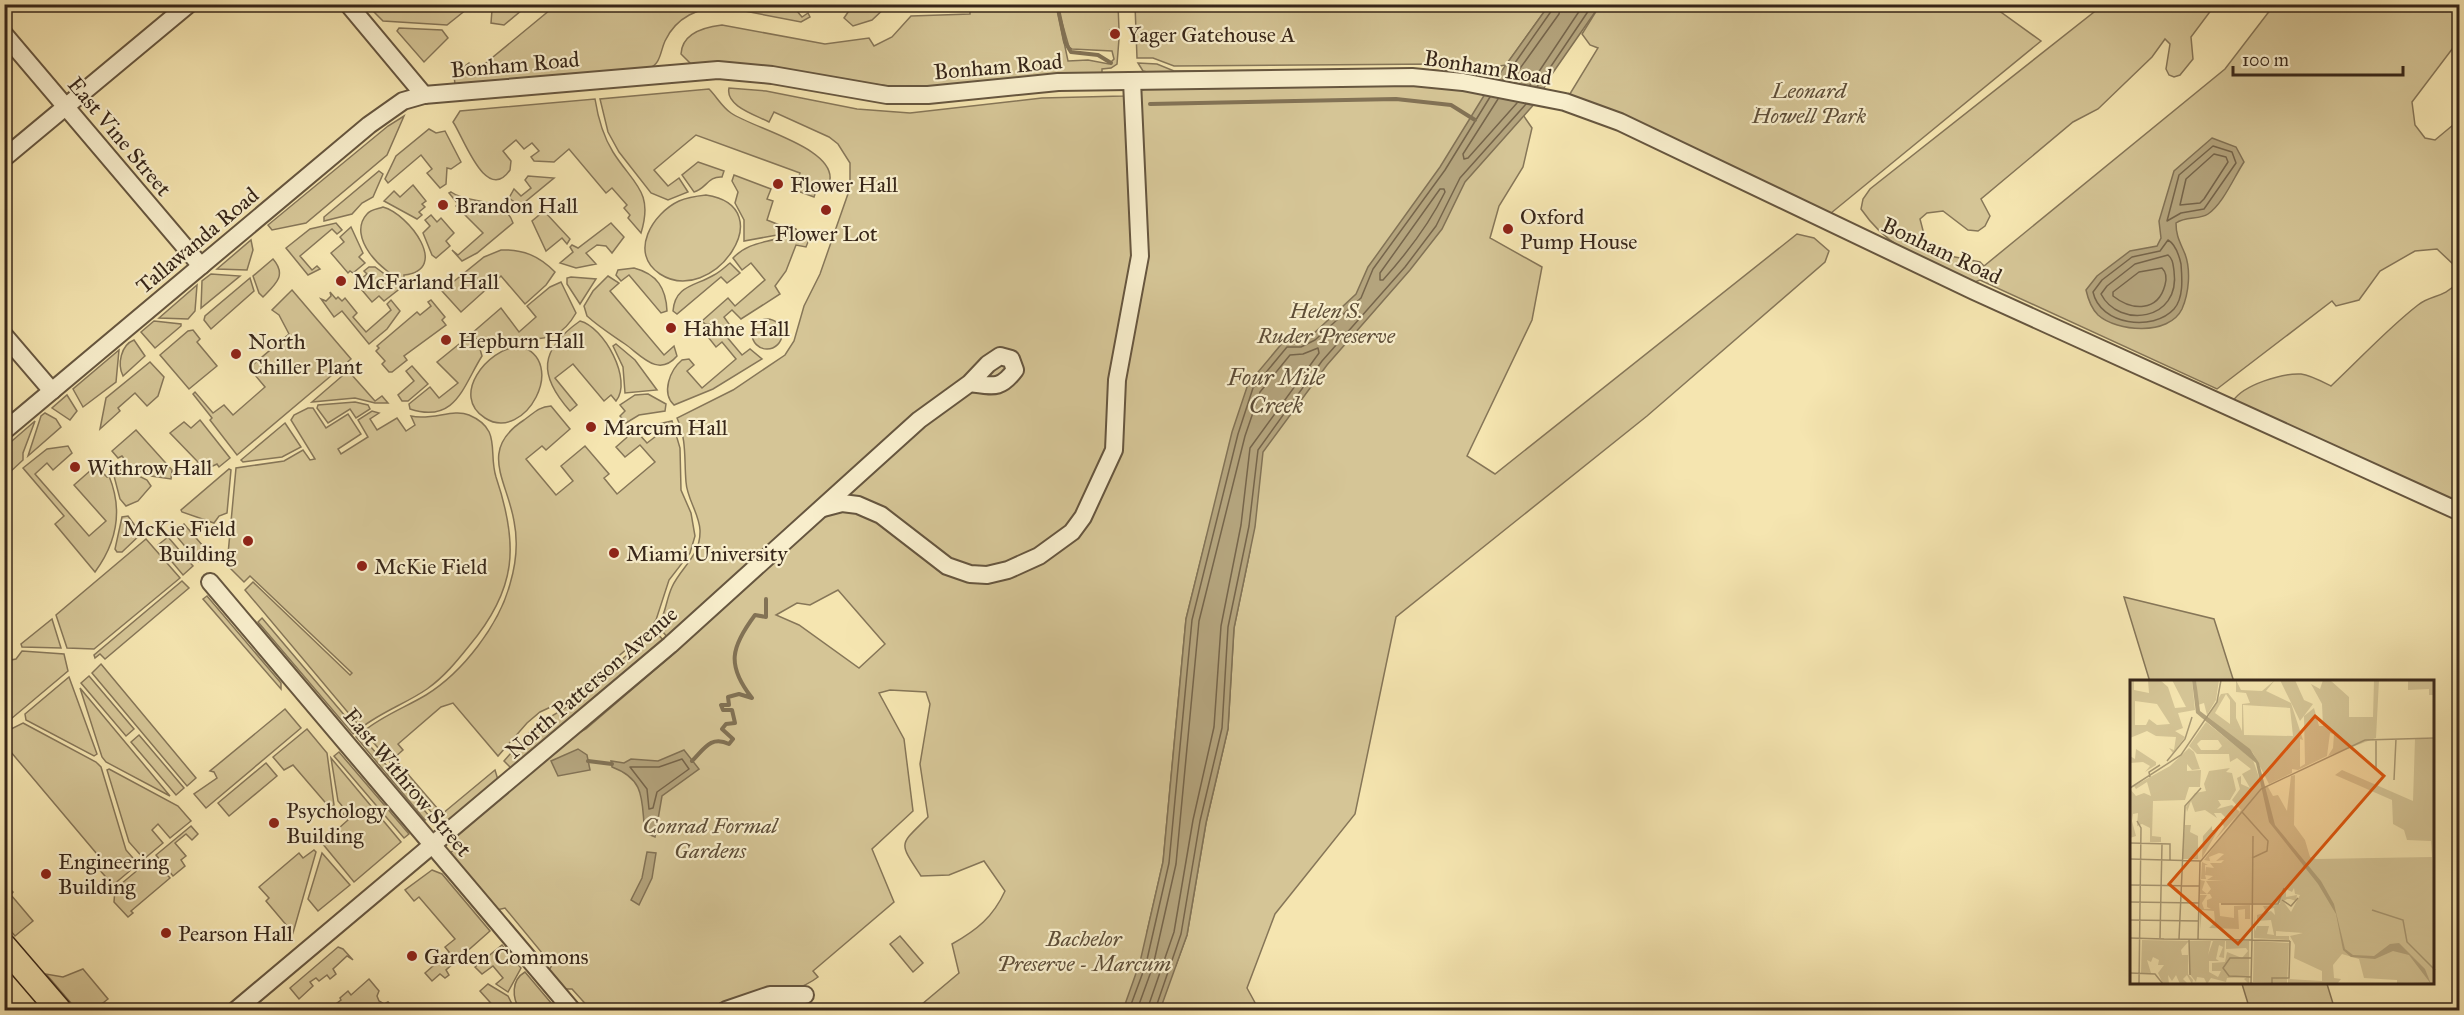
<svg xmlns="http://www.w3.org/2000/svg" width="2464" height="1015" viewBox="0 0 2464 1015" font-family="'IM FELL Great Primer',serif">
<rect width="100%" height="100%" fill="#f5e5b0"/>
<filter id="stains"><feTurbulence type="fractalNoise" baseFrequency=".00333" numOctaves="4"/><feColorMatrix values="0 0 0 0 .2 0 0 0 0 .09 0 0 0 0 .02 0 0 0 .5 -.17"/></filter>
<radialGradient id="worn" r=".72"><stop offset=".6" stop-color="#630" stop-opacity="0"/><stop offset="1" stop-color="#630" stop-opacity=".3"/></radialGradient>
<g fill="#d5c596" stroke="#867658" stroke-width="1.5" fill-rule="evenodd">
<path d="M499,4H528V5L504,25L491,23L492,10Z"/>
<path d="M791,4L802,17L808,13L810,17L801,22L724,7C699,7 676,17 665,41C660,52 661,64 648,69L455,85L454,74L469,63L476,71L556,5Z"/>
<path d="M1056,4L1068,61L1088,60L1109,64L1114,59L1112,51L1072,49L1069,47L1057,5H1118L1119,29L1110,30L1111,39H1119L1117,64L1111,68L1102,69V73C1034,74 968,87 900,87L692,65L681,54C682,33 705,27 722,25L825,44L869,38L874,46L892,37L911,16L970,14V5Z"/>
<path d="M367,5H472L447,25L383,21Z"/>
<path d="M853,5V4L888,5L872,20L853,26L844,18Z"/>
<path d="M1135,5H1549L1506,65L1493,67L1490,72L1438,64L1174,66L1153,58H1137Z"/>
<path d="M1600,5H1991L2041,41L1825,218L1565,102L1598,48L1590,45L1582,34Z"/>
<path d="M2103,5H2215L2191,37L2193,59L2180,75L2174,77L2169,75L2166,69L2170,44L2165,39L2152,57L2098,109L2073,122L1981,199L1990,216L1985,226L1978,231L1968,230L1943,211L1927,213L1920,219L1926,242L1945,255L1980,262L1984,266L2225,69L2274,5H2459V40L2412,102L2415,125L2425,138L2435,140L2459,120V506L2233,401C2243,385 2282,373 2301,374C2310,375 2323,382 2331,386C2360,359 2387,329 2418,305C2432,294 2443,299 2458,282L2455,266L2437,249L2415,251L2380,271L2359,300L2336,306L2332,301L2217,389L1980,280L1975,282C1929,261 1891,253 1861,209L1863,199L1870,189Z"/>
<path d="M399,28L442,30L448,38L424,62L397,31Z"/>
<path d="M1138,63L1157,64L1174,71L1416,69L1456,72V74H1155L1143,71Z"/>
<path d="M1404,81L1485,94L1519,109L1532,128L1523,167L1499,206L1490,238L1542,267L1532,320L1467,456L1495,474L1797,234L1814,238L1829,251L1825,262L1647,416L1396,617L1355,814L1275,914L1247,988L1259,1010H915L959,973L952,944C977,930 993,917 1005,891L984,861L949,875L921,876C898,841 899,846 928,817L920,764L930,704L926,692L890,690L879,693L904,739L913,811L872,849L894,902L813,971L818,977C790,999 748,993 717,1010H591L572,989H564L549,970L552,965L505,908L497,910L450,853L455,849L452,845L458,831L569,738L586,729L671,656L668,638L658,626C666,613 666,600 672,587C681,567 701,556 700,530C699,513 687,499 686,482C684,459 687,440 677,418L733,390L785,355L794,341L804,306L820,274L850,188V163L838,144L829,137L774,112L769,122C756,115 725,106 729,88L766,91L857,109L910,113L1042,98L1123,96L1152,87ZM1207,535L1250,551L1234,628L1228,729L1206,823L1187,935L1176,965L1147,932L1163,862L1186,619ZM838,590L885,644L859,668L799,625L776,615L797,603L810,605Z"/>
<path d="M709,89C717,97 722,107 731,113C754,129 841,149 829,184L819,182L814,197L795,190L800,173L696,135L654,170L668,186L679,178L688,192L668,200L651,193L619,152L608,132L600,99Z"/>
<path d="M595,99C598,118 603,136 613,152C633,184 654,191 641,233L628,218L630,215L624,208L627,205L612,188L606,193L569,149L554,162L534,161L531,157L539,151L532,143L524,149L516,140L503,151L511,161L510,170C486,205 463,136 453,122L460,111Z"/>
<path d="M404,116L387,155L306,223L272,230L268,225L388,126Z"/>
<path d="M429,129L436,133L445,131L461,162L451,169L447,168L446,184L440,188L427,173L432,169L421,155L388,183L385,179L396,156Z"/>
<path d="M698,162L724,171L722,177C708,176 706,189 694,192L682,175Z"/>
<path d="M379,171L383,174L373,197L362,203L352,214L324,221V217Z"/>
<path d="M734,175L771,189L767,199L773,201L767,220L787,228L777,235L744,241V220L735,203L738,192L732,181Z"/>
<path d="M528,176L554,178L520,206L509,198L514,189L521,196L531,188L525,180Z"/>
<path d="M413,185L426,201L422,204L425,207L419,212L422,215L417,219L384,201L394,191L400,197Z"/>
<path d="M451,192C467,204 505,197 513,223L477,253L462,261L452,250L458,255L483,233L456,206L458,204L449,193Z"/>
<path d="M706,195C784,207 712,308 660,274C628,253 653,213 679,201C688,197 697,196 706,195Z"/>
<path d="M383,207C409,214 451,270 404,275V280C383,274 346,237 367,214C371,209 378,209 383,207Z"/>
<path d="M544,211L570,239L567,244L562,238L546,251L532,221Z"/>
<path d="M431,215L437,222L441,218L454,233L446,241L450,246L436,258L432,255L423,233L430,226L425,220Z"/>
<path d="M336,223L342,230L337,234L332,229L300,256L312,270L317,266L320,269L308,275L286,248L310,229Z"/>
<path d="M611,223L624,237L612,253L606,246L597,245L586,253L596,264L576,268L560,263L573,252L570,247L572,245L578,248Z"/>
<path d="M351,227L363,253L359,257L365,263L353,273L350,271L348,273L331,253L344,242L340,237Z"/>
<path d="M792,228L796,229L800,240L810,237L806,247L796,245L786,271L775,286L780,294L741,319L732,310L724,317L729,324L726,326L705,324L702,321L728,298L735,306L765,280L751,263L742,270L733,258C754,236 780,246 792,228Z"/>
<path d="M251,240L253,250L247,270L217,269Z"/>
<path d="M501,250C523,249 539,256 555,272L546,285L525,304L501,276L461,312L442,291L484,257Z"/>
<path d="M273,259C287,275 276,284 263,297L259,293L253,276Z"/>
<path d="M730,263L740,273L727,283L721,277L677,314L673,311C675,285 696,286 714,275C720,272 725,267 730,263Z"/>
<path d="M369,267H375L402,287L384,301L379,296L372,302L356,283L367,274L364,271Z"/>
<path d="M634,268C657,274 666,288 667,311L661,313L629,275L621,281L616,275L618,270Z"/>
<path d="M211,274L240,276L201,308L202,281Z"/>
<path d="M608,276L619,283L610,291L664,355L674,346L677,356C658,378 641,355 625,344C612,335 599,327 587,316L584,306L593,291Z"/>
<path d="M571,277L596,279L580,304L567,284V278Z"/>
<path d="M250,278L254,291L211,329L204,320L205,316Z"/>
<path d="M561,282L576,313C556,348 536,335 506,342C500,344 494,348 488,350L471,334L501,308L519,332L536,317L527,306L550,287Z"/>
<path d="M197,285L195,311L188,319L159,318Z"/>
<path d="M292,290L351,359L237,455L210,420L212,418L193,394L195,392L213,413L224,405L233,415L265,387L249,368L289,334L279,315L272,310Z"/>
<path d="M330,292L336,299L338,297L342,301L345,298L357,313L353,317L366,332L391,310L387,304L391,300L400,311L387,329L369,344L342,311L334,317L321,299L326,301L331,296Z"/>
<path d="M431,300L445,317L442,320L446,325L404,356L407,360L392,372H389L382,364L385,361L376,351L379,348L377,346L417,312L420,315L431,306L428,302Z"/>
<circle cx="767" cy="334" r="15"/>
<path d="M154,321L181,324V326L155,348L141,332Z"/>
<path d="M580,321C604,327 633,380 616,401L611,395L604,401L573,364L555,378L577,405L570,411C538,375 539,350 580,321Z"/>
<path d="M708,329L721,330L742,355L750,349L762,359L713,389L674,405C661,393 670,370 682,360L689,359L694,365L687,371L702,388L736,359L722,342L716,347L704,332Z"/>
<path d="M193,330L200,339L197,342L217,366L189,389L160,355L188,331Z"/>
<path d="M469,336L480,349L482,356C463,386 456,424 410,409L409,404L430,387L439,398L458,383L437,362Z"/>
<path d="M134,340L145,356L123,376C117,364 121,345 134,340Z"/>
<path d="M616,344L635,360L657,390L625,393L623,367L613,346Z"/>
<path d="M519,346C570,360 525,444 485,418C450,396 487,349 519,346Z"/>
<path d="M119,350L116,382L83,407L73,389Z"/>
<path d="M150,362L164,377L158,396L147,406L135,393L118,408L120,411L100,429L106,398Z"/>
<path d="M356,364L358,367L351,374L375,401L382,396L388,403H375L355,398L312,402Z"/>
<path d="M412,366L428,384L408,401H402L398,395L414,381L406,371Z"/>
<path d="M648,394L666,404L665,411L639,415L626,423L620,416L625,411L620,405L635,395Z"/>
<path d="M67,395L77,411L70,420L52,408Z"/>
<path d="M355,402L368,405L370,409L356,418L350,409L328,423L317,408L318,405Z"/>
<path d="M551,406L570,429L546,450L542,446L526,459L556,495L573,481L561,466L585,446L609,474L604,478L617,494L655,462L640,445L625,457L616,447L633,432L638,433L647,443L660,433L658,424L672,421L680,448L681,490L691,513L695,536L690,553L669,580L656,620L648,631L568,699L540,712L527,723L498,756L453,703L441,707L398,744L403,750L394,758L438,809L432,813L364,731C382,716 406,707 426,695C463,672 499,625 510,584C516,564 518,541 514,521C507,480 478,450 524,420C534,413 538,407 551,406Z"/>
<path d="M308,408H313L326,428L348,414L361,434L338,449L341,454L368,437L358,420L372,411L379,413L370,419L377,430L397,418L406,431L415,425L411,416C432,421 453,408 469,415C502,429 488,451 496,477C519,545 517,589 469,646C457,661 444,677 427,689C407,703 381,712 361,728L245,590L253,582L350,675L352,673L250,576L244,582L227,565L236,468L284,461L303,450L310,460L315,459L291,420L294,415Z"/>
<path d="M45,413L56,419L61,427L28,456L41,416Z"/>
<path d="M200,420L230,458L219,467L217,464L204,470L202,475L195,466L198,462L170,433L184,422L191,428Z"/>
<path d="M35,421L23,453V460L8,474L5,470V447Z"/>
<path d="M285,423L301,447L282,457L243,462L241,460Z"/>
<path d="M136,430L172,470L171,479L151,476L124,464L126,461L122,456L118,458L112,451Z"/>
<path d="M68,446L72,453L53,470L47,463L35,474L89,536L106,521L74,485L99,463L105,469L102,472L107,477L109,476C123,510 117,542 95,572L55,524L64,516L23,468L47,449Z"/>
<path d="M123,468L147,480L151,486L138,501L126,506L120,499L114,476Z"/>
<path d="M229,469L231,470L227,513L219,516L214,523L182,512L181,510Z"/>
<path d="M128,516L141,534L122,552H117L115,549L122,517Z"/>
<path d="M184,524L209,553L198,562L173,532Z"/>
<path d="M168,537L193,566L183,575L158,545Z"/>
<path d="M146,539L180,578L94,649L67,648L56,615Z"/>
<path d="M182,581L189,588L105,659L100,654L95,658L94,655Z"/>
<path d="M207,596L281,683V689L203,599Z"/>
<path d="M2124,597L2214,619L2234,682H2150Z"/>
<path d="M262,618L357,730L353,734L258,622Z"/>
<path d="M52,619L61,648L22,647L21,644Z"/>
<path d="M655,631L664,641L512,769L504,761L535,726L567,707Z"/>
<path d="M22,651L64,654L68,671L5,724V685L11,660L16,659Z"/>
<path d="M101,664L196,778L187,786L92,673Z"/>
<path d="M89,676L134,729L126,736L81,683Z"/>
<path d="M69,677L97,754L94,756L26,720L25,714Z"/>
<path d="M80,688L170,796L106,762L102,757Z"/>
<path d="M285,709L301,728L206,808L194,794L217,778L214,772L210,771Z"/>
<path d="M23,723L96,762L101,767L126,850L138,864L113,885L96,866L102,860L5,745V732Z"/>
<path d="M307,729L327,753L334,805L330,808L293,765L284,770L273,757Z"/>
<path d="M360,734L430,817L425,820L356,737Z"/>
<path d="M139,735L184,788L176,795L131,742Z"/>
<path d="M339,752L409,834L404,838L334,756Z"/>
<path d="M331,758L401,842L354,882L322,843L348,820L340,810L343,807L338,801Z"/>
<path d="M266,763L277,776L229,816L218,803Z"/>
<path d="M109,769L178,806L191,821L170,838L158,824L152,830L163,843L144,859L129,842L107,770Z"/>
<path d="M495,770L498,780L443,827L436,819Z"/>
<path d="M191,826L198,834L192,840L186,834L175,843L186,856L181,860L185,866L173,876L156,855Z"/>
<path d="M314,850L316,852L293,933L266,901L269,898L259,887L299,853L303,858Z"/>
<path d="M322,853L350,885L318,911L308,899Z"/>
<path d="M152,858L170,878L131,911L133,913L128,917L114,902L115,889Z"/>
<path d="M432,870L442,874L490,931L446,970L449,975L445,978L440,974L432,981L425,973L449,952L445,947L455,939L419,897L414,901L405,890Z"/>
<path d="M4,883L13,892L11,895L33,921L15,936L9,929Z"/>
<path d="M900,936L923,963L913,972L890,944Z"/>
<path d="M502,945L521,968L508,992L496,984L503,978L493,966L482,974L475,967Z"/>
<path d="M338,947L343,949L353,960L347,956L333,969L336,974L330,979L327,975L319,981L316,978L310,982L313,986L299,999L290,988Z"/>
<path d="M83,969L108,999L94,1010H77L46,974L63,977Z"/>
<path d="M525,972L557,1010H520C512,998 511,980 525,972Z"/>
<path d="M369,979L379,991L377,996L379,1001L384,1004L388,1002L396,1010H337L333,1006L341,1000L340,998L348,991L351,995Z"/>
<path d="M488,984L508,996L515,1010H497L480,991Z"/>
<path d="M2242,984H2327L2335,1010H2250Z"/>
<path d="M796,1000L832,1010H739L749,1006Z"/>
</g>
<g fill="#b4a47d" stroke="#827255" stroke-width="1.5">
<path d="M1549,5H1600L1552,74L1536,102L1465,182L1442,229L1410,270L1327,365L1263,452L1255,527L1234,628L1228,729L1206,823L1187,935L1160,1010H1123L1140,962L1163,862L1186,619L1232,432L1248,384L1284,341L1297,338L1298,342L1312,335L1356,294L1368,267L1440,167L1485,94Z"/>
<path d="M2212,138L2236,147L2244,162C2234,177 2223,204 2208,214C2199,220 2186,216 2176,223C2176,236 2180,242 2185,254C2191,270 2189,293 2182,309C2169,336 2117,332 2098,315C2091,308 2088,299 2086,290L2097,276L2130,251L2157,246L2161,238L2159,221L2174,171Z"/>
<path d="M578,749L587,755L590,770L558,776L551,761Z"/>
<path d="M684,750L699,769L662,796L655,837L645,833C641,802 647,780 612,767L611,761L624,763L631,759L658,761Z"/>
<path d="M647,852L656,853L652,878L639,905L631,900L642,878Z"/>
</g>
<g fill="none" stroke-linecap="round" stroke-linejoin="round">
<g stroke="#76654b" stroke-width="1.5">
<path d="M1503,80L1552,10L1553,4"/>
<path d="M1511,81L1559,14L1561,4"/>
<path d="M1530,85L1584,4"/>
<path d="M1537,87L1593,4"/>
<path d="M1498,99L1463,154L1464,159L1468,158L1517,103"/>
<path d="M2213,146L2232,152L2236,163L2204,209L2181,213L2167,221L2179,175Z"/>
<path d="M2214,154L2226,157L2228,162L2204,199L2200,203L2180,205L2186,179Z"/>
<path d="M1440,189H1444L1445,192C1429,225 1408,252 1383,280H1380V273Z"/>
<path d="M2168,240C2175,244 2179,255 2181,264C2182,277 2184,298 2174,309C2153,332 2100,325 2093,292L2102,280L2132,257L2160,251Z"/>
<path d="M2168,255C2173,259 2173,264 2174,271C2181,321 2119,329 2101,294L2107,286L2135,264Z"/>
<path d="M2162,268C2166,272 2167,278 2165,285C2158,312 2132,311 2113,296V292L2139,272Z"/>
<path d="M682,759L689,769L657,792L653,808L649,809L647,789L630,767H659Z"/>
<path d="M1129,1010L1146,964L1169,863L1192,620L1238,434L1253,388L1287,347H1301L1315,340L1361,298L1373,269L1445,170L1490,97"/>
<path d="M1137,1010L1153,966L1176,864L1199,621L1245,436L1260,392L1290,355L1303,354L1318,348L1319,353L1250,448L1241,525L1221,626L1214,727L1193,820L1174,932L1147,1010"/>
<path d="M1155,1010L1181,934L1200,821L1222,728L1228,627L1249,526L1258,450L1322,361L1405,267L1436,226L1460,178L1526,104"/>
</g>
<g stroke="#827255" stroke-width="4">
<path d="M1057,4L1065,42L1071,52L1098,55L1111,63"/>
<path d="M1150,104L1396,99L1451,105L1475,120"/>
<path d="M588,761L612,764"/>
<path d="M692,761C704,749 711,735 729,744L733,739L722,729L726,724L735,723L732,710H723L721,705H729L728,697L739,694L752,698C726,665 731,647 755,615L766,617V599"/>
</g>
<defs>
<g id="minor">
<path d="M348,4L424,95"/>
<path d="M4,34L201,266"/>
<path d="M4,158L189,4"/>
<path d="M4,335L52,391"/>
<path d="M4,431L369,125L403,101L424,95L718,70L772,75L887,95H928L1058,82L1412,77L1463,82L1565,102L1620,122L1974,291L2460,512"/>
<path d="M823,508L842,503L858,505L881,515L947,566L970,574L987,575L1008,570L1039,556L1072,532L1083,517L1114,450L1117,380L1140,256L1132,81"/>
<path d="M210,582L572,1010"/>
<path d="M236,1010L670,645L919,420L970,383C993,386 1000,390 1015,370L1011,359L1000,356L988,364L970,383"/>
<path d="M726,1010L770,995H805"/>
</g>
<path id="highway" d="M4,946L59,1010"/>
</defs>
<use href="#minor" stroke="#66563f" stroke-width="20"/>
<use href="#highway" stroke="#372619" stroke-width="27"/>
<use href="#minor" stroke="#f8eecc" stroke-width="16"/>
<use href="#highway" stroke="#f5e5b0" stroke-width="24"/>
</g>
<g fill="#8f2418" stroke="#f8eecc" stroke-width="2">
<circle cx="1115" cy="34" r="6"/>
<circle cx="778" cy="184" r="6"/>
<circle cx="443" cy="205" r="6"/>
<circle cx="826" cy="210" r="6"/>
<circle cx="1508" cy="229" r="6"/>
<circle cx="341" cy="281" r="6"/>
<circle cx="671" cy="328" r="6"/>
<circle cx="446" cy="340" r="6"/>
<circle cx="236" cy="354" r="6"/>
<circle cx="591" cy="427" r="6"/>
<circle cx="75" cy="467" r="6"/>
<circle cx="248" cy="541" r="6"/>
<circle cx="614" cy="553" r="6"/>
<circle cx="362" cy="566" r="6"/>
<circle cx="274" cy="823" r="6"/>
<circle cx="46" cy="874" r="6"/>
<circle cx="166" cy="933" r="6"/>
<circle cx="412" cy="956" r="6"/>
</g>
<g text-anchor="middle" stroke-width="4.5" stroke-linejoin="round" paint-order="stroke">
<g font-size="22" fill="#372619" stroke="#f8eecc" text-anchor="start">
<text x="1127" y="42">Yager Gatehouse A</text>
<text x="790" y="192">Flower Hall</text>
<text x="455" y="213">Brandon Hall</text>
<text x="1520" y="224">Oxford<tspan x="1520" dy="25">Pump House</tspan></text>
<text x="826" y="241" text-anchor="middle">Flower Lot</text>
<text x="353" y="289">McFarland Hall</text>
<text x="683" y="336">Hahne Hall</text>
<text x="458" y="348">Hepburn Hall</text>
<text x="248" y="349">North<tspan x="248" dy="25">Chiller Plant</tspan></text>
<text x="603" y="435">Marcum Hall</text>
<text x="87" y="475">Withrow Hall</text>
<text x="236" y="536" text-anchor="end">McKie Field<tspan x="236" dy="25">Building</tspan></text>
<text x="626" y="561">Miami University</text>
<text x="374" y="574">McKie Field</text>
<text x="286" y="818">Psychology<tspan x="286" dy="25">Building</tspan></text>
<text x="58" y="869">Engineering<tspan x="58" dy="25">Building</tspan></text>
<text x="178" y="941">Pearson Hall</text>
<text x="424" y="964">Garden Commons</text>
</g>
<g font-size="22" fill="#372619" stroke="#f8eecc">
<text transform="translate(515 64) rotate(-5)" y="8">Bonham Road</text>
<text transform="translate(998 66) rotate(-5)" y="8">Bonham Road</text>
<text transform="translate(1488 67) rotate(9)" y="8">Bonham Road</text>
<text transform="translate(120 136) rotate(50)" y="8">East Vine Street</text>
<text transform="translate(197 240) rotate(-40)" y="8">Tallawanda Road</text>
<text transform="translate(1942 250) rotate(25)" y="8">Bonham Road</text>
<text transform="translate(591 682) rotate(-41)" y="8">North Patterson Avenue</text>
<text transform="translate(408 782) rotate(50)" y="8">East Withrow Street</text>
</g>
<g font-size="22" font-style="italic" fill="#5e4e38" stroke="#f8eecc">
<text x="1809" y="98">Leonard<tspan x="1809" dy="25">Howell Park</tspan></text>
<text x="1326" y="318">Helen S.<tspan x="1326" dy="25">Ruder Preserve</tspan></text>
<text x="710" y="833">Conrad Formal<tspan x="710" dy="25">Gardens</tspan></text>
<text x="1084" y="946">Bachelor<tspan x="1084" dy="25">Preserve - Marcum</tspan></text>
</g>
<g font-size="24" font-style="italic" fill="#5c4c37" stroke="#f8eecc">
<text x="1276" y="385">Four Mile<tspan x="1276" dy="28">Creek</tspan></text>
</g>
</g>
<g transform="translate(2130 680)">
<rect width="304" height="304" fill="#f5e5b0"/>
<path d="M0,0H4V10L19,13L18,0H30L38,7L45,28L56,27L42,0H62L65,30L48,33L53,48L45,51L55,57L43,73L39,68L44,70L46,57L26,56L17,51L0,58ZM5,21L27,24L40,44L27,45L19,39L16,45H5ZM66,0H89L86,20L77,35L74,23L68,25ZM106,0L111,10L132,11L145,0L136,11L161,23L173,60L170,59V87L175,84L174,36L184,28L189,46H193L192,24L181,4L190,9L193,0H200L219,17V37H243L244,0H249L246,58L198,76L203,68L204,54L200,53L197,76L168,90L162,89V93L139,104L123,73L78,37L91,14L98,13L106,23V38L112,51V24L120,23L116,13L106,12ZM96,14L100,20V44L85,33ZM113,25L160,28L163,56L114,55ZM150,0H165L174,20L183,24L170,41ZM278,0H304V15H299V9L278,10ZM76,42L123,80L132,106L138,107L143,116L148,115L157,131L161,96L165,95L164,145L175,160L180,177L186,179L302,177L301,161L277,160L274,150L263,144L262,120L205,95L212,90L283,121L285,59H304V302L267,303V300L234,298L229,279L212,274L203,285L204,298L211,299L207,304H158V299L192,301V291L164,278L165,265L160,256L173,253L146,251V256H159V260L124,258V235L125,251L127,246H139L137,254L144,255L141,240L127,241V235L141,231L145,235L144,228L135,230L133,226L148,225L153,221L161,232L170,215L165,214L164,208L162,212L156,209V217L167,215L166,221L160,219H157L150,223H89L90,236L104,238V226L120,225V239H115V229L108,230L109,249L79,248L85,242L84,231L72,230L70,250V215H77L72,223L74,229H81L77,227V220L82,218L80,214H70V200L75,201L72,210L77,214L81,209L76,201H93L77,200L83,196L75,195L76,199H71L72,182L78,185H75V194L76,187L84,188L80,183H91L94,180L86,181L94,174L89,173L79,177L80,181L74,180L111,130L102,120L110,109L107,98L111,96V104L120,108L112,94L121,89L107,78L100,82L99,74H67L59,66ZM71,60H88L92,66L88,70H71L67,64ZM59,68L64,72L70,89L62,90L57,84V91L71,90L70,107H59L55,120L23,121L22,156L31,157V162H20V148L12,144L7,146L8,133L3,134L2,141L6,156L0,158V109L6,116L14,113L21,116L17,102L6,109L4,106L40,86ZM6,69L26,82V85L15,92L20,86L13,82L0,83V89V76L5,79ZM100,88L96,92L102,93L106,110L100,120H88L91,125L87,129L102,125L110,132L84,161L94,147L91,139H97L91,133H84L87,138L75,130L65,132L61,121L57,132L56,127L65,113L76,111L74,104L79,91ZM55,145H61L60,152L68,156V179H52ZM82,146V150H88L72,178L73,156ZM12,260L59,261L51,270L52,275H58V294L63,300L62,304L57,295L53,299L57,303L50,304L46,295L42,301L38,295L39,304H33L28,293L34,285H28L29,280L23,277L21,282L17,280L21,293H11ZM60,261H81L78,275L83,261H95L94,278L89,277L93,267L89,265L86,279L89,281H79V292L88,297L91,291H82V283L95,282L97,272L112,278L118,271L116,268L96,269V261H119V304L114,299L117,297L97,298L96,302L81,298L77,304L74,298L67,297L66,302L59,293ZM124,261L159,263L157,303L123,302Z" fill="#d5c596" fill-rule="evenodd"/>
<path d="M62,0H66L70,31L120,69L129,83L145,145L191,201L204,224L215,269L223,275L244,276L260,264L269,263L295,289L301,304L279,275L263,271L245,279L221,277L213,270L206,234L188,204L139,142L126,83L66,33Z" fill="#b4a47d"/>
<path fill="none" stroke="#a99974" stroke-width="1.5" d="M37,81L55,59L62,37M246,88V59M20,97L19,92L30,85M264,100L266,59M0,108L51,75L87,22L91,0M112,132L138,161L137,171L122,178M7,141L11,148L9,304M0,163L40,164V180M0,179L71,181M0,205L69,206M152,220L161,226L168,218M0,222L69,223M91,224H148L154,208M242,230L273,240L277,262L305,290M0,240L69,241M0,258L34,259M30,258L32,164M32,259L122,260L121,304M49,259L55,126L71,108M59,259L60,295M68,259L70,182L131,109L235,60L305,58M122,260L123,156V161M122,260L160,261M0,293L25,294L33,304M121,297L99,296L93,288L100,278H122M142,304V298H159L160,261M268,304L305,303"/>
<path fill="#df560d" fill-opacity="0.15" stroke="#df560d" stroke-width="3" d="M185,36L254,96L108,264L39,204Z"/>
<rect width="304" height="304" fill="none" stroke="#372619" stroke-width="3"/>
</g>
<rect width="2464" height="1015" fill="none" stroke="#f5e5b0" stroke-width="24"/>
<rect x="6" y="6" width="2452" height="1003" fill="none" stroke="#372619" stroke-width="3"/>
<rect x="12" y="12" width="2440" height="991" fill="none" stroke="#372619" stroke-width="1.5"/>
<path d="M2233 66v9h170v-9" fill="none" stroke="#372619" stroke-width="3"/>
<text x="2242" y="66" font-size="18" fill="#372619" stroke="#f8eecc" stroke-width="4.5" paint-order="stroke">100 m</text>
<rect width="100%" height="100%" filter="url(#stains)"/>
<rect width="100%" height="100%" fill="url(#worn)"/>
</svg>
